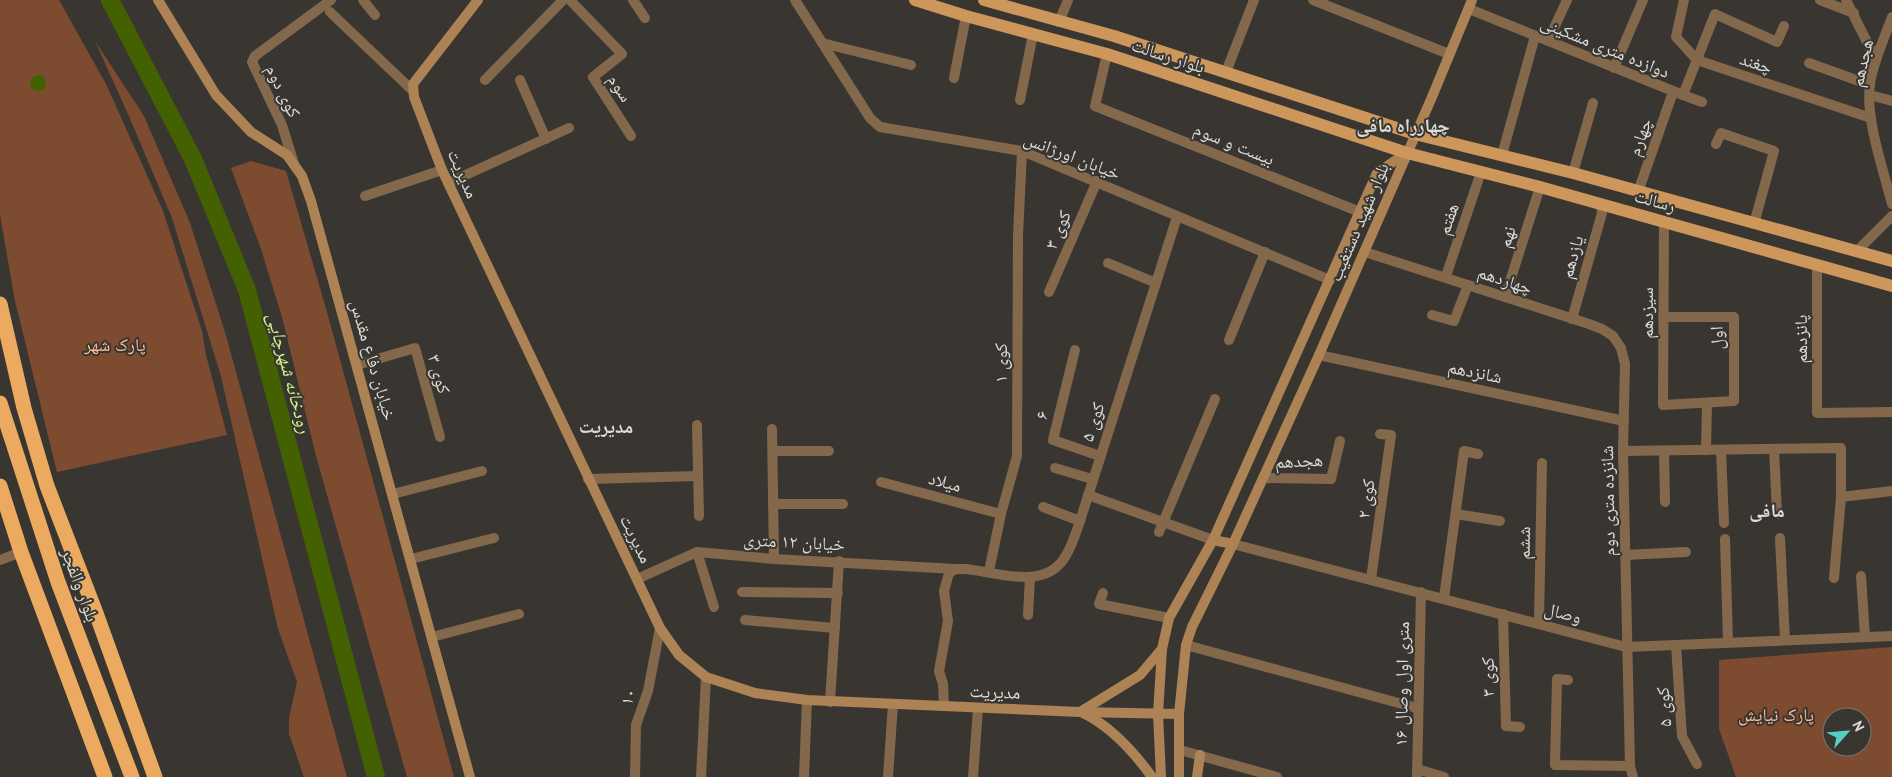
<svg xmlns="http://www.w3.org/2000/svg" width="1892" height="777" viewBox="0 0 1892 777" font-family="'PT Sans','Noto Naskh Arabic',sans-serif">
<rect width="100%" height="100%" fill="#393631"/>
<g fill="#7d4b30" fill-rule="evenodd">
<path d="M0,0H59L106,84L163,211L202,331L206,355L227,435L57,472L15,301L0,215Z"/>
<path d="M95,41L144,116L190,223L225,332L347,777H304L289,734V718L297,682L278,629L221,376L172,218L128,114Z"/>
<path d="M251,161L286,171L327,312L454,777H407L316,456L282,317L261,249L231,168Z"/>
<path d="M1892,647V777H1736L1719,729V660ZM1832,717H1862V747H1832Z"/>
</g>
<circle fill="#436100" cx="38" cy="83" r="8"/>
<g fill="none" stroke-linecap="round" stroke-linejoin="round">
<path stroke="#436100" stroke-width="18" d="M110,0L193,159L247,290L376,777"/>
<g stroke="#83684c" stroke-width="10">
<path d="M363,0L375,15"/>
<path d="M570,0L622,54L593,77L631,136"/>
<path d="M633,0L645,18"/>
<path d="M795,0L870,118L880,127L1022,151L1330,280"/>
<path d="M1313,0L1449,54"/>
<path d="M1684,0L1676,37L1697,60L1871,118"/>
<path d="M1820,0L1854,13"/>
<path d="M1846,0L1876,60"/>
<path d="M1469,9L1683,95L1715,14L1777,42L1784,26"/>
<path d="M330,12L412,90"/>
<path d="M1892,17C1884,39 1874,60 1870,83C1865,119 1883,168 1892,204"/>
<path d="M1059,22L1068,0"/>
<path d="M1548,41L1567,0"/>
<path d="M822,43L911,65"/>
<path d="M1107,54L1095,106L1360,212"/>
<path d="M1809,63L1870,85"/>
<path d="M1614,68L1643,0"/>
<path d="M1226,72L1254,0"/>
<path d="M954,78L966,16"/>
<path d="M485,80L563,0"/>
<path d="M520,80L546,139"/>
<path d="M1683,95L1702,102"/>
<path d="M1870,95L1892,101"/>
<path d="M1020,100L1033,34"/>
<path d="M1716,144L1721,133L1774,151L1754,224"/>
<path d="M1502,155L1535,36"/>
<path d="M294,164L282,125L252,62L255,56L331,0"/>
<path d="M1573,173L1593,103"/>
<path d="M448,183L569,128"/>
<path d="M1638,192L1673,92"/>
<path d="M365,196L442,170"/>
<path d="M1857,251L1892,216"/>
<path d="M1365,252L1589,324L1602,329L1613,336L1621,348L1625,364L1623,451L1630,766L1633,777"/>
<path d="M1108,263L1156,283"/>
<path d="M1817,265V413L1892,412"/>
<path d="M1446,276L1481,172"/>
<path d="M1049,292L1097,181"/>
<path d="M1505,297L1540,187"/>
<path d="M1432,315L1454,321L1468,285"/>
<path d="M1663,317H1734V401L1663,405L1664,222"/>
<path d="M1572,319L1602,213L1601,204"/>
<path d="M1229,340L1265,252"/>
<path d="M1075,350L1053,440L1100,456"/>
<path d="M1319,355L1624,421"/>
<path d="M357,365L415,348L440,437"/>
<path d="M697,425L699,516"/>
<path d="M772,429L774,559"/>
<path d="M1774,449L1777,514"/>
<path d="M1706,450L1707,403"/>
<path d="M1721,450L1724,523"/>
<path d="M773,451H829"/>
<path d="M1623,451L1841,448V497L1834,578"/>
<path d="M1664,451L1665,502"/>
<path d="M1055,468L1092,479"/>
<path d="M1263,478L1331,479L1340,441"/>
<path d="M588,479L698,476"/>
<path d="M881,482L1001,514"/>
<path d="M393,494L482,471"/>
<path d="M1088,495L1213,540"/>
<path d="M1841,497L1892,491"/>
<path d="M773,504H843"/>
<path d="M1043,507L1080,521"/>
<path d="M1456,514L1500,521"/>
<path d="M1159,532L1215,399"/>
<path d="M1780,538L1785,640"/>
<path d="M1725,539L1728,642"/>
<path d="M1233,544L1626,647L1892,636"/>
<path d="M697,552L714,607"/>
<path d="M1625,555L1686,552"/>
<path d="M411,559L494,538"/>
<path d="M0,560L21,552"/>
<path d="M989,571L1001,514L1017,456L1018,236L1022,151"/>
<path d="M1861,576L1865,637"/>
<path d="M637,579L697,552L774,559L956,569"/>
<path d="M1371,579L1391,435L1380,434"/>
<path d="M742,592L838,593"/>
<path d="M1103,593L1099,604L1169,618"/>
<path d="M1444,598L1464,451L1478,454"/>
<path d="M1503,614L1506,726L1520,727"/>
<path d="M1028,615L1030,578"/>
<path d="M745,620L835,628"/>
<path d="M1539,623L1542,463"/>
<path d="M432,637L519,614"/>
<path d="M1186,645L1417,708"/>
<path d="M1676,645L1682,736L1697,764"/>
<path d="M1568,680L1557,679L1555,765L1630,766"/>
<path d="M830,702L839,561"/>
<path d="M944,706L943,684L939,671L948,621L944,591L949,573L956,569H966C996,572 1045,591 1065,557C1072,546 1076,533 1080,521L1177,217"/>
<path d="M1180,750L1277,777"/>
<path d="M1417,769L1444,777"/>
<path d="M635,777L636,725L648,691L660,628"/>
<path d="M701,777L706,677"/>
<path d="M804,777L807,700"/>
<path d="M888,777L893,704"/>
<path d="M973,777L978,708"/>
<path d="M1417,777L1421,592"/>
</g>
<g stroke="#ad8355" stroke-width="10">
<path d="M158,0L216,95L251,132L287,155L302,176L311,201L470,777"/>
<path d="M478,0L413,84L414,97L442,170L660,628L679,655L706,677L755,693L807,700L1080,712L1179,714"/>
<path d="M1213,540L1233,544"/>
<path d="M1080,712L1140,675L1162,649"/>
<path d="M1083,713C1112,727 1134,752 1152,777"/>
<path d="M1161,777L1158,714L1162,649L1169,618L1213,540L1377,173L1406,153"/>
<path d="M1179,777V714L1186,645L1192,627L1233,544L1319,355L1432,97L1472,0"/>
<path d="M1197,777L1200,755"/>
</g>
<g stroke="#cd975b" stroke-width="12">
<path d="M915,0L966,16L1107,54L1407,153L1540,187L1892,286"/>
<path d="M984,0L1114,36L1415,134L1573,173L1892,261"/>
</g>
<g stroke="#ebaa60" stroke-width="15">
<path d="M0,304L24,408L47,486L96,613L155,777"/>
<path d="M0,403L58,582L132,777"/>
<path d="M0,486L21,552L105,777"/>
</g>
</g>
<g text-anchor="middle" stroke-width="4" stroke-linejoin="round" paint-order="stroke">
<g font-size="18" fill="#dcdbd8" stroke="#393631">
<text transform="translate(1605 47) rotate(22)" y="6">دوازده متری مشکینی</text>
<text transform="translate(1168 56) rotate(18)" y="6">بلوار رسالت</text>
<text transform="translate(1756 63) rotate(18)" y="6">چغند</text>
<text transform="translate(1862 63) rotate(-77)" y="6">هجدهم</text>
<text transform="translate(620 88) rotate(57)" y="6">سوم</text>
<text transform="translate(283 91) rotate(64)" y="6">کوی دوم</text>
<text transform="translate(1640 137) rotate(-70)" y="6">چهارم</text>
<text transform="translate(1234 144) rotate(22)" y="6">بیست و سوم</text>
<text transform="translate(1072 156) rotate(21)" y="6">خیابان اورژانس</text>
<text transform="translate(463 174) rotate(66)" y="6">مدیریت</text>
<text transform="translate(1655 201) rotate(16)" y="6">رسالت</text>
<text transform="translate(1448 219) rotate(-71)" y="6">هفتم</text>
<text transform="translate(1359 222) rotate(-67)" y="6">بلوار شهید دستغیب</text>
<text transform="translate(1058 230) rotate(-67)" y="6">کوی ۳</text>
<text transform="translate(1507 237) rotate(-73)" y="6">نهم</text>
<text transform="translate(1572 257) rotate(-74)" y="6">یازدهم</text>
<text transform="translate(1505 280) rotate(18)" y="6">چهاردهم</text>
<text transform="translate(1647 313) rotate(-90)" y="6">سیزدهم</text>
<text transform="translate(1717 338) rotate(-92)" y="6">اول</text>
<text transform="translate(1801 339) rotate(-90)" y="6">پانزدهم</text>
<text transform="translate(373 360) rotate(74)" y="6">خیابان دفاع مقدس</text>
<text transform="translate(1001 363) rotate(-90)" y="6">کوی ۱</text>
<text transform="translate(1475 372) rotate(12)" y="6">شانزدهم</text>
<text transform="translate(439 374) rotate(74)" y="6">کوی ۳</text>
<text transform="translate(1042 415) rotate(-76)" y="6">۶</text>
<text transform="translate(1093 422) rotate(-72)" y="6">کوی ۵</text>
<text transform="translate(1299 461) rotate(-3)" y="6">هجدهم</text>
<text transform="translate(945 482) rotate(15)" y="6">میلاد</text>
<text transform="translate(1366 499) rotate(-82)" y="6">کوی ۲</text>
<text transform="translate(1608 501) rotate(-91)" y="6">شانزده متری دوم</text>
<text transform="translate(636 539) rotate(64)" y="6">مدیریت</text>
<text transform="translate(794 542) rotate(3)" y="6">خیابان ۱۲ متری</text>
<text transform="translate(1524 543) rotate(-89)" y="6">ششم</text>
<text transform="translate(80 585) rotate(70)" y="6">بلوار والفجر</text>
<text transform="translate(1563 613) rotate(15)" y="6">وصال</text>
<text transform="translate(1488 677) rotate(-91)" y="6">کوی ۳</text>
<text transform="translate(1402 684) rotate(-89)" y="6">۱۶ متری اول وصال</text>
<text transform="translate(995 692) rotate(2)" y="6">مدیریت</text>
<text transform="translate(628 697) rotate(-73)" y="6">۱۰</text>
<text transform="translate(1664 707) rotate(-94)" y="6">کوی ۵</text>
</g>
<g font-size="18" fill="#febc9a" stroke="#393631">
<text x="115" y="351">پارک شهر</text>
<text x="1776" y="721">پارک نیایش</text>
</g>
<g font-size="19" font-weight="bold" fill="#dcdbd8" stroke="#393631">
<text x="1403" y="132">چهارراه مافی</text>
<text x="606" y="433">مدیریت</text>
<text x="1767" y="517">مافی</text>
</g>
<g font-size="19" font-style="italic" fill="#c7f584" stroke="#393631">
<text transform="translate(290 373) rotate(75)" y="7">رودخانه شهرچایی</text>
</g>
</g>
<g transform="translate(1847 732) rotate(63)"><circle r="24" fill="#393631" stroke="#7a7874"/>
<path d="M0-4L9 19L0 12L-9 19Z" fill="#57cec2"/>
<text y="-8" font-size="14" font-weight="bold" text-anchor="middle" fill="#dcdbd8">N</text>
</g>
</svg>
